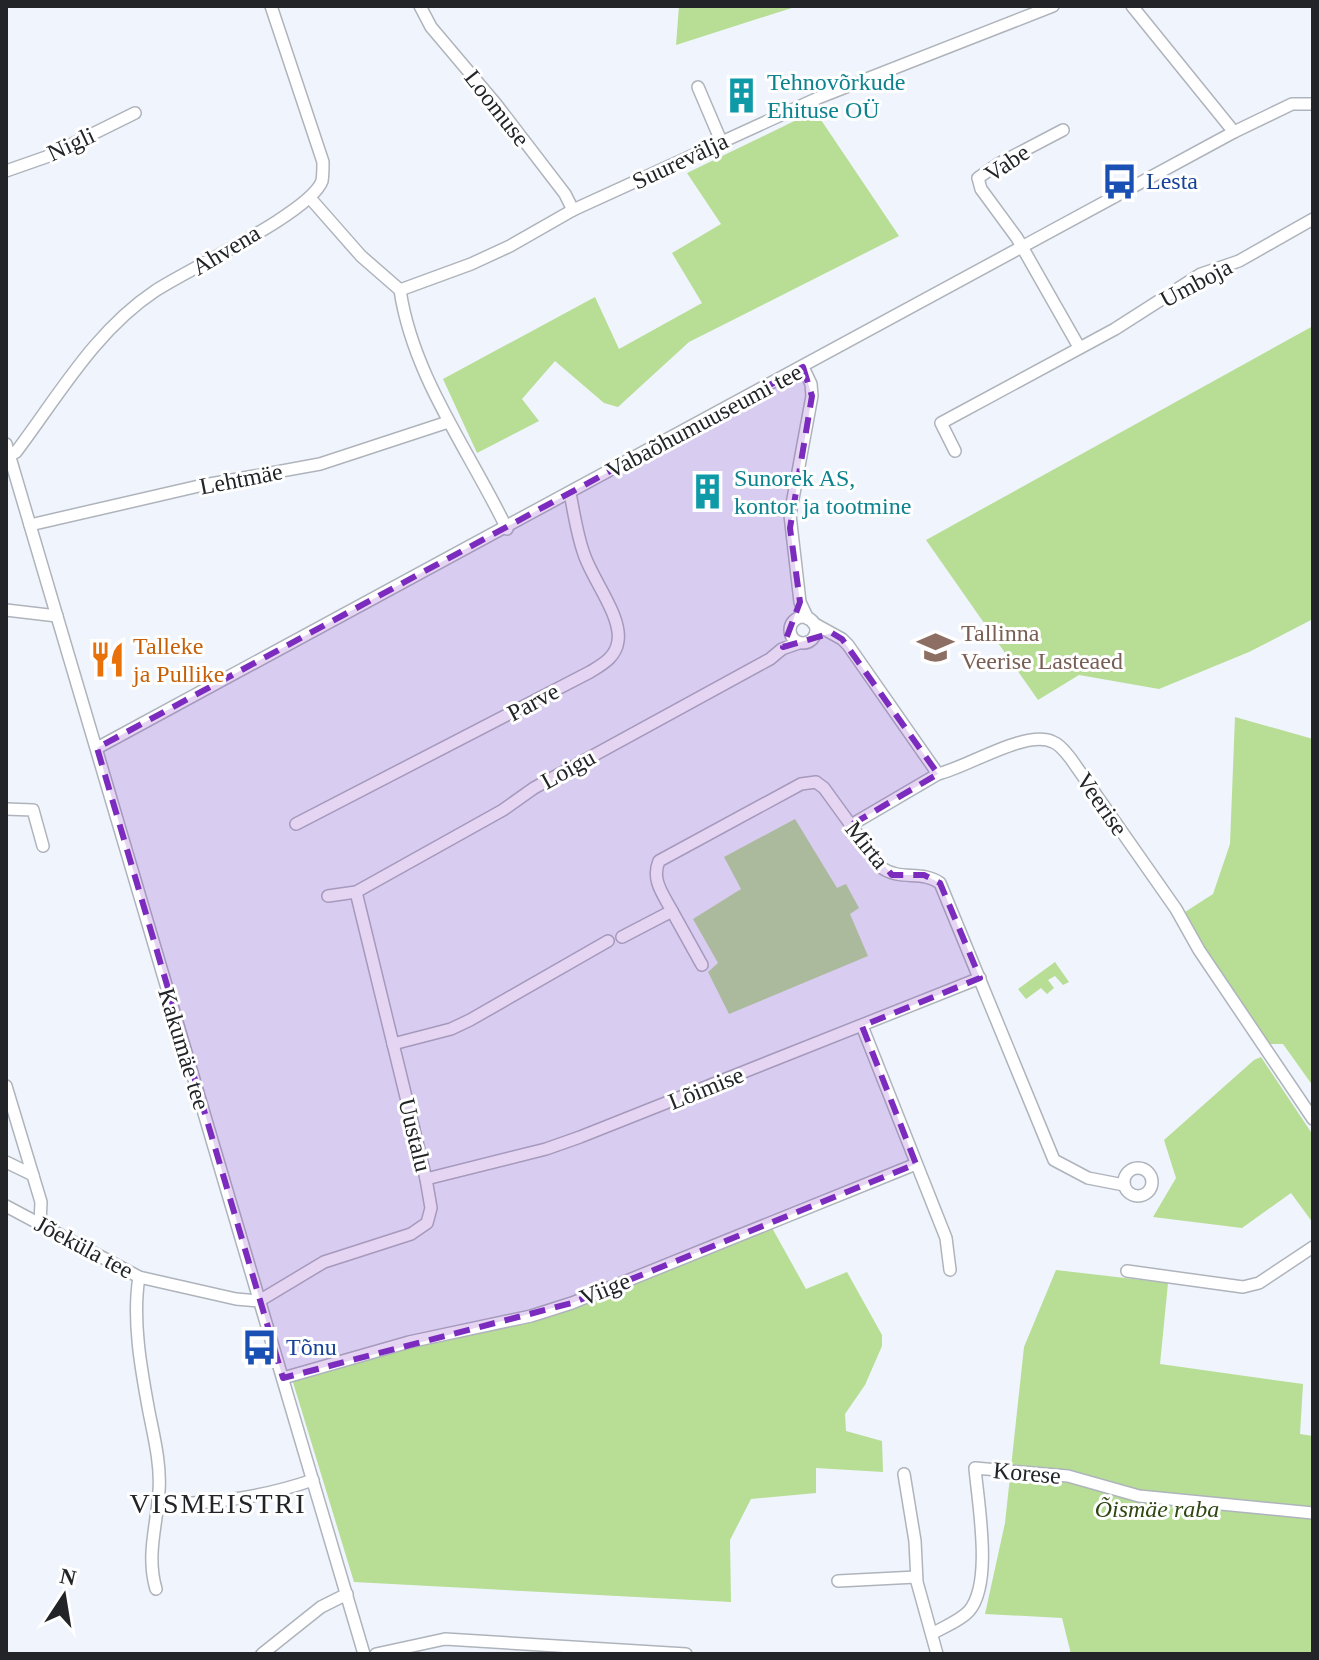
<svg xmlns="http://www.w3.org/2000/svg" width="1319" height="1660" viewBox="0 0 1319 1660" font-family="'Times New Roman',serif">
<rect width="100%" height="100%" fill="#eff4fd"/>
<g fill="#b7de94">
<path d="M679,6H798L676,45Z"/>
<path d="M815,111L899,236L689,342L618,407L604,403L555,361L522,399L539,421L477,453L443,379L595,297L619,349L702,303L672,253L721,224L687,173Z"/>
<path d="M1313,326V619L1249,652L1159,689L1079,675L1038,700L926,540Z"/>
<path d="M1235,717L1313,739V1086L1283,1044H1270L1199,940L1185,912L1213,894L1230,844Z"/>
<path d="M795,819L837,888L846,884L859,908L850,914L868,956L729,1014L708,972L718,963L693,919L741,889L724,857Z"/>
<path d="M1055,962L1069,982L1063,985L1055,976L1048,980L1054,988L1047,994L1041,988L1026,999L1018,989Z"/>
<path d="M1261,1057L1313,1135V1223L1291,1193L1242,1228L1153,1217L1176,1178L1164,1140L1254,1060Z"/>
<path d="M771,1226L806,1289L847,1272L882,1335V1346L865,1385L845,1414L846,1431L882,1441L883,1472L816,1468V1493L751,1499L730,1540L731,1602L354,1582L292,1379L392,1350L500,1326Z"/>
<path d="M1056,1270L1168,1283L1160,1364L1303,1384L1300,1434L1313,1436V1654H1071L1062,1618L985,1614L1005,1523L1024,1347Z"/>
</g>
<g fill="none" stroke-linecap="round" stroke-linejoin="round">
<defs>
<g id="minor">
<path d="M420,6L431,27L496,104L565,194L573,210"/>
<path d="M1132,6L1234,132"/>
<path d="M698,87L721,141"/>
<path d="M1063,130L998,164L978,178L981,189L1017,238L1079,347"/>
<path d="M6,171L46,157L135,113"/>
<path d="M310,198L361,256L400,290C413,377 469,450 507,529"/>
<path d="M400,290L471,264L510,246L573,210L818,98L1053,6"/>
<path d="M803,367L811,384L812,396L790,515L800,602L808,619"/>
<path d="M6,444L364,1654"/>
<path d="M955,451L941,423L1115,329L1201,274L1239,261L1313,219"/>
<path d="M10,455L16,452C59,395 95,331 155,291C188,269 310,213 322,181C323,175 323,168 323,162L271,6"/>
<path d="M30,525L199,486L320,464L448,422"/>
<path d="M6,610L57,616"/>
<circle cx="803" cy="630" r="13"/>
<path d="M813,623L842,639L848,645L938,774C968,767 1026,729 1053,742C1061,745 1066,753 1071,759L1176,909L1199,950L1313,1119"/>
<path d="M97,748L1234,132L1292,104H1313"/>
<path d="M6,809L33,810L43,846"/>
<path d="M296,824L590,672C603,664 616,657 618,641C622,616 592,579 584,554C577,535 574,513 570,493"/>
<path d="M851,825L938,774"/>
<path d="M328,896L356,892L503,810L534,788L770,659L782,649L799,643"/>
<path d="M672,911L702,965"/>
<path d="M622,937L672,911C663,894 651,880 659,861L801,784L816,782L824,788L882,868C901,881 922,870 940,883L1054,1160L1088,1178L1124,1185"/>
<path d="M862,1026L946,1238L950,1270"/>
<path d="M393,1044L451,1029L470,1020L608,941"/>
<path d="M6,1086L41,1202L40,1224"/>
<path d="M6,1162L33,1175"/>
<circle cx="1138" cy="1182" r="14"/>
<path d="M426,1179L546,1149L580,1137L980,978"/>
<path d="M6,1206L139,1277L236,1299L259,1301L324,1262L411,1234L427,1223L431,1208L426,1179L356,892"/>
<path d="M1127,1271L1243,1287L1259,1283L1313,1247"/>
<path d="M139,1277C132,1320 141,1369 149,1412C154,1437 161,1465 159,1491C157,1525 146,1555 156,1589"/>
<path d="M283,1378L409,1342L531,1316L572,1303L916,1164"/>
<path d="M904,1474L915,1541L917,1582L937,1654"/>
<path d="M192,1503C235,1501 272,1494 313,1480"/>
<path d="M838,1581L916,1577"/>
<path d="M932,1634C943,1627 960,1621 969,1611C993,1583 978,1504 975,1468L1068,1476L1139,1496L1313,1513"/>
<path d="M262,1654L321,1607L347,1594"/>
<path d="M376,1654L445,1639L686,1654"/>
</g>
</defs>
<use href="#minor" stroke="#afb4bc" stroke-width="14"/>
<use href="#minor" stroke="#fff" stroke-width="11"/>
</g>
<path fill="#7b2cbf" fill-opacity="0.2" stroke="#7b2cbf" stroke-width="6" stroke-dasharray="16 10" stroke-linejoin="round" d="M803,367L812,396L790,528L800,602L783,647L832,633L842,639L938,774L851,825L892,875H924L940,883L980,978L862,1026L916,1164L572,1303L283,1378L97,748Z"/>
<defs>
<symbol id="building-bare" viewBox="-9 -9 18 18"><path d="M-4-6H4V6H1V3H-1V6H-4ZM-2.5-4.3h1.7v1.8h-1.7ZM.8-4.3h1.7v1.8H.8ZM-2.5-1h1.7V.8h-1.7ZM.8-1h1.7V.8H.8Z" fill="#0f9aa8" stroke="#fff" stroke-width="2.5" paint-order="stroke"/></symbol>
<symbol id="bus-bare" viewBox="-9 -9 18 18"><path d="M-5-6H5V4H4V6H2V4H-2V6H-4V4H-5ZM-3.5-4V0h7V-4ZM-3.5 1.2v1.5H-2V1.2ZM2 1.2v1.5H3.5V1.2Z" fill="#1a4fb4" stroke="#fff" stroke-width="2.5" paint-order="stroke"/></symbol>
<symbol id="school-bare" viewBox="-9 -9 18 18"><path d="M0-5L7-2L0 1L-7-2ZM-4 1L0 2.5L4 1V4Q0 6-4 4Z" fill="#8d6e63" stroke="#fff" stroke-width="2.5" paint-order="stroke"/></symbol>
<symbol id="restaurant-bare" viewBox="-9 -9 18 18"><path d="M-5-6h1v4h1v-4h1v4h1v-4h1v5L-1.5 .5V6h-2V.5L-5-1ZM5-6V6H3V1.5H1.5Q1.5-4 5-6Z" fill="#e8710a" stroke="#fff" stroke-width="2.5" paint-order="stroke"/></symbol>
</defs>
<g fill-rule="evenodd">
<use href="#building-bare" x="716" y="70" width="51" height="51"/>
<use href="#bus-bare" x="1094" y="156" width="51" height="51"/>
<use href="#building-bare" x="682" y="466" width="51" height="51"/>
<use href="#school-bare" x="910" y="622" width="51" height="51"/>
<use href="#restaurant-bare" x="82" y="634" width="51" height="51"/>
<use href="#bus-bare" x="234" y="1322" width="51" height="51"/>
</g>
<g text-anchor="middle" stroke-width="6" stroke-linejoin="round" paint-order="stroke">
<g font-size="24" fill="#0d838f" stroke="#fff" text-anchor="start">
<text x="767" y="90">Tehnovõrkude<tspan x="767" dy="28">Ehituse OÜ</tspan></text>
<text x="734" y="486">Sunorek AS,<tspan x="734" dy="28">kontor ja tootmine</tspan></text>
</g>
<g font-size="24" fill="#222427" stroke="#fff">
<text transform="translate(497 108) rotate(52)" y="8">Loomuse</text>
<text transform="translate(71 144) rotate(-25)" y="8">Nigli</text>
<text transform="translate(680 161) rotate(-25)" y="8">Suurevälja</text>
<text transform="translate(1007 163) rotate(-34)" y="8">Vabe</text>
<text transform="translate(226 250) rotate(-31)" y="8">Ahvena</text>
<text transform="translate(1196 283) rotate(-28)" y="8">Umboja</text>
<text transform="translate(704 421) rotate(-28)" y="8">Vabaõhumuuseumi tee</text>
<text transform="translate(241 479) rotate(-11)" y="8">Lehtmäe</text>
<text transform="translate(533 702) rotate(-28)" y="8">Parve</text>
<text transform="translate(568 769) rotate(-29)" y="8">Loigu</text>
<text transform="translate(1102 804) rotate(55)" y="8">Veerise</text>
<text transform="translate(867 845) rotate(51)" y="8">Mirta</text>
<text transform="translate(184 1049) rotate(73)" y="8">Kakumäe tee</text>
<text transform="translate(706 1088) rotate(-22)" y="8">Lõimise</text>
<text transform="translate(415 1135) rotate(76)" y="8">Uustalu</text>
<text transform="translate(84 1247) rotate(28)" y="8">Jõeküla tee</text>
<text transform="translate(605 1289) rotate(-22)" y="8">Viige</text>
<text transform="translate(1027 1473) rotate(5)" y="8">Korese</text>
</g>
<g font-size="24" fill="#164399" stroke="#fff" text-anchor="start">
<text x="1146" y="189">Lesta</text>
<text x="286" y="1355">Tõnu</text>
</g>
<g font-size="24" fill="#785e54" stroke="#fff" text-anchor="start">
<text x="961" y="641">Tallinna<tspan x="961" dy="28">Veerise Lasteaed</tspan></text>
</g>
<g font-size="24" fill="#c56008" stroke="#fff" text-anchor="start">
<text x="133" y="654">Talleke<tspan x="133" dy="28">ja Pullike</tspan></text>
</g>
<g font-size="24" font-style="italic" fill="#2f4712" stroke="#fff">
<text x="1157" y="1517">Õismäe raba</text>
</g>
<g font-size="28" letter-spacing="2" fill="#222427" stroke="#fff">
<text x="218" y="1513">VISMEISTRI</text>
</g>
</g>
<rect width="1319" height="1660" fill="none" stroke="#222427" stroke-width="16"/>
<g transform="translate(64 1596) rotate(12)" stroke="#ffffff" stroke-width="6" paint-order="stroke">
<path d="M0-6L14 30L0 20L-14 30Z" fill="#222427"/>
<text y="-12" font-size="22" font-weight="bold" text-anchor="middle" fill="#222427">N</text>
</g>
</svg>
